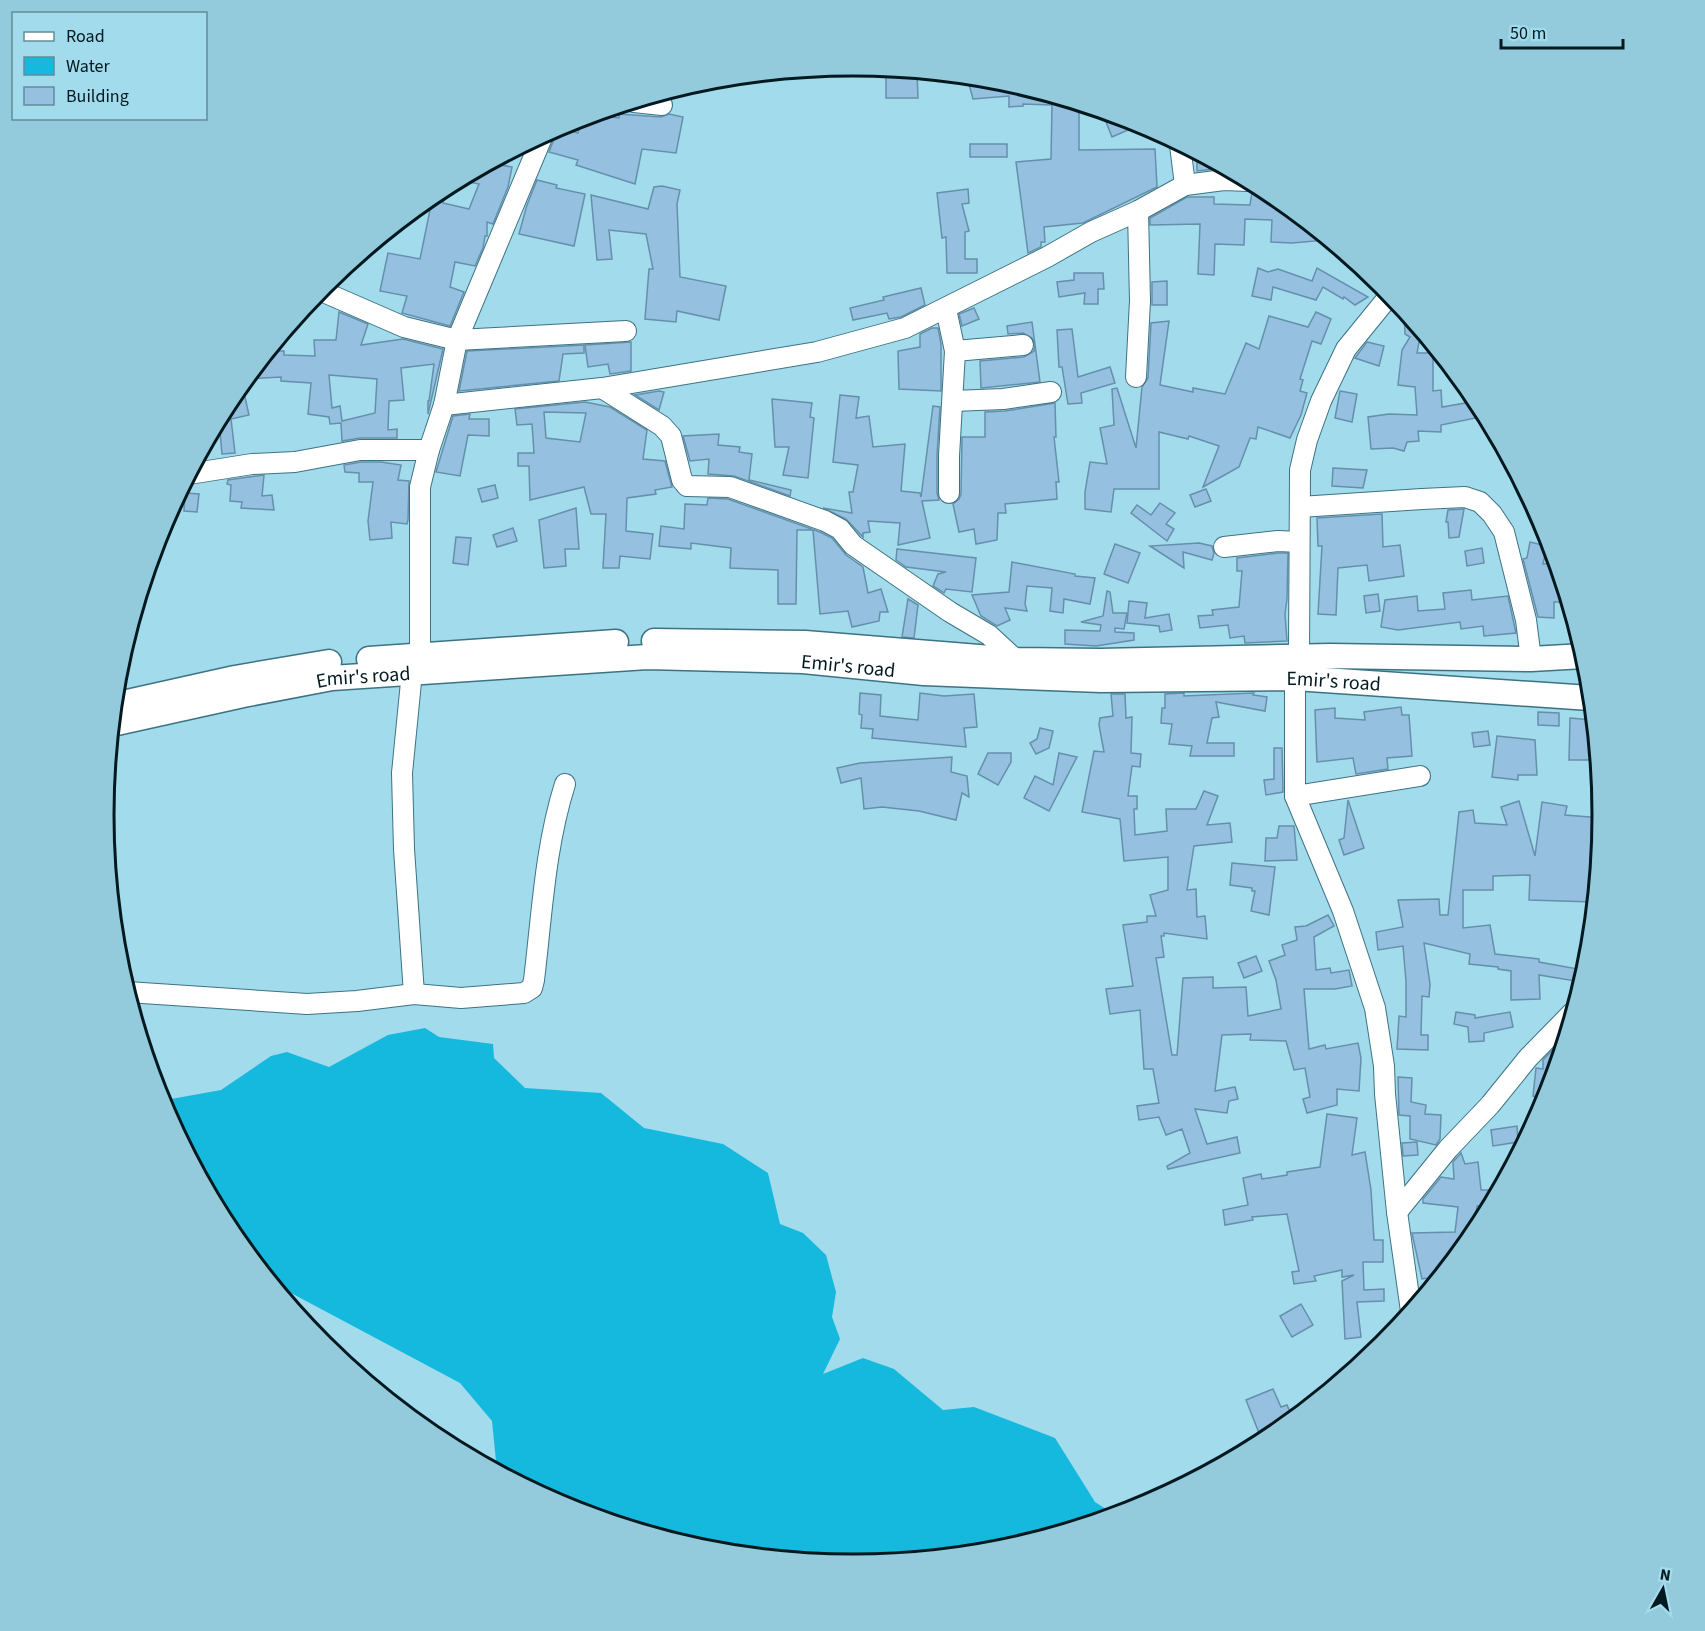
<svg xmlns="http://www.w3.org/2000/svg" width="1705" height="1631" viewBox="0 0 1705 1631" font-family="'Source Sans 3',sans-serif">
<rect width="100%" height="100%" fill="#a1dbec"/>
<path fill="#15b9dd" d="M425,1028L439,1037L493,1044L494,1058L525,1088L601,1093L644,1128L723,1144L768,1173L780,1224L803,1233L826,1255L836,1292L832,1317L840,1339L823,1374L863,1358L894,1369L943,1410L974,1407L1055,1438L1095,1502L1115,1515L998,1551L852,1565L706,1551L565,1508L497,1471L492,1421L460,1383L291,1293L280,1294L229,1232L160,1101L221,1090L271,1056L287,1052L329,1067L388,1035Z"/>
<g fill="#95c0df" stroke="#6590ac" stroke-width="1.5" fill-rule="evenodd">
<path d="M886,73H917L918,98H886Z"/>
<path d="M967,77L999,80L1079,105V150L1155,149L1157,187L1083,223L1044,227L1045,242H1041V247L1028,253L1016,162L1051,159L1052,105L1023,104V106L1009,107V96L973,99Z"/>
<path d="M1102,112L1140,123L1142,124L1112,137Z"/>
<path d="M619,114L661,117L669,114L683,117L676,153L642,149L635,184L576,165L578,160L549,152L554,139L553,130L558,127L578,133L581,118L593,115L619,118Z"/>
<rect x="970" y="144" width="37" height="13"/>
<path d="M1197,154L1207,159L1223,168L1197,171Z"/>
<path d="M490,163L512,167L508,187L493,224L487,222V236H485L483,248L475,266L455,262L450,287L464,292L450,326L402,313L407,296L380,291L388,253L420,259L431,205L422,204L446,187L443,203L469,209L479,184L459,180Z"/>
<path d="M537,180L557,185L556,188L585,194L574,246L519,234L527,205Z"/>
<path d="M662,186L680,190L677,204L680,277L726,286L719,320L677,311L676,322L645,319L649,269H653L646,234L609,230L612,259L597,260L591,195L648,209L654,187Z"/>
<path d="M968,189L969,203L962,204L969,231L965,232V259H977V273H947L946,237L942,238L937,193Z"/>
<path d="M1252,192L1271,194L1327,240L1292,243L1271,242L1272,220L1245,219L1244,245L1215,244L1214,275L1198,274L1200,224L1150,225V218L1187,197H1214V204L1250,205Z"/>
<path d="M1258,268L1268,272L1278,269L1312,281L1317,268L1368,297L1355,305L1344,297L1343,299L1323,287L1316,300L1273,287L1271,300L1252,296Z"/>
<path d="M1074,273H1103L1104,289H1098V304H1084L1085,293L1059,297L1057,282L1074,280Z"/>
<path d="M1167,281V305H1152V282Z"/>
<path d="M921,288L925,305L901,317L889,319L887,313L853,320L850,308L884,300L883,297Z"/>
<path d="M974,308L979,319L962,326L959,314Z"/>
<path d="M339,312L368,324L361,345L403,339L443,349L428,414V401H429L434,364L401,368L404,400L389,401L388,430L397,429V438H360L342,441L341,423L330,424L329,417L308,414L311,383L281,381V377L246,379L268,351H284V355L315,356L314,340H336ZM329,375L377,379L375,413L342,421L340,406L332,408Z"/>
<path d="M1316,312L1331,319L1321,344L1312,341L1300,379L1303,380L1300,391L1307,393L1301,415L1290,438L1258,427L1256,439L1250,438L1239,467L1203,487L1219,446L1189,436L1188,439L1159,432V489H1114L1111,512L1085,509V492L1090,462L1107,464L1100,428L1114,425L1112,389L1117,388L1136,448L1142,387L1148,378L1151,323L1169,321L1160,385L1193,392V388L1225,394L1246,343L1259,349L1269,316L1308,327Z"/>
<path d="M1404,312L1436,351L1419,342L1417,353H1433V391L1441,390L1442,407L1465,403L1467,388L1476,399L1485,416L1441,425V432L1418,431L1419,441L1407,442L1404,451L1393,448L1371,449L1368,417L1389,414L1417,415L1415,387L1398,385L1402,350L1410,337L1405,334Z"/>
<path d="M1032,322L1040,382L981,388L980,361L1024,357L1034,351L1035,345L1032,338L1023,333L1008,334L1007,326Z"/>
<path d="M932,328H938L941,344V391L899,389L898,351L920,347V334Z"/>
<path d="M1072,329L1078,377L1110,367L1115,383L1081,393L1082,403L1068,404L1062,367H1059L1057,330Z"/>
<path d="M631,342V371L610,374L608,364L588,367L585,345Z"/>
<path d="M1367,342L1384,346L1379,366L1355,358Z"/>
<path d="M584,345V353L563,354L559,381L459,391L467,351Z"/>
<path d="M242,384L249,415L231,419L235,453L222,454L219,422H217L229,399Z"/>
<path d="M659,391L664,392L659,410L635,395Z"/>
<path d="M1340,391L1357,394L1352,422L1335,418Z"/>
<path d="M840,395L859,397L856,418L869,416L873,447L905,444L901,491L920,493L921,497L933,406L940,407L937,456V493L939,500L922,501L930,538L898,545L900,523L868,521L870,532L863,533V537L846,519L823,508L852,513L849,492H853L858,465L833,462Z"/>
<path d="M772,399L812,403L810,417L814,418L808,478L783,475L789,447H775Z"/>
<path d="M585,402L610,407L647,430L643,459L665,461L672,487L655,490L656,494L627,498L626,531L653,534L650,559L620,556L619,568H603L606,514H591L584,487L530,500L529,466H518V453H534L532,424L517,425L515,409ZM544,412L586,413L580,442L546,438Z"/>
<path d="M1055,403L1056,437H1054L1059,482H1056L1057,499L1005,504L1006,513H998L997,540L976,544L974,529L959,532L953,504L959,499L961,494L962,437H985V412L1005,411Z"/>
<path d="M470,414L469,419H489V436L468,435L460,476L436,472L453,416Z"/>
<path d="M719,434L718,445L740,447L739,452L752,454L749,480L791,490L790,496L734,476L708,474L709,459L690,461L683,436Z"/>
<path d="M361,462H381L401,465L398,480L409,481L408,520L407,524L391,522L392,538L370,540L368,521L373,482H359V473L345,472L344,465Z"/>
<path d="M1333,468L1367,470L1363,488L1332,486Z"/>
<path d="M264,475L262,496L272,495L274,510L241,508L242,502L230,501L231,485L227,484L228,480Z"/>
<path d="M495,485L498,498L482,502L478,489Z"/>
<path d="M1206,489L1211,501L1195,507L1190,495Z"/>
<path d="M185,493L199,494L197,512L184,511Z"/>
<path d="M708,498L728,499L820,532L832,538L846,555L863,567L868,593L881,589L888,612H880L879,621L852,627L848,611L820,614L813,530H797L796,604H778V570L730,568L731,548L691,543V549L659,546L661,526L684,529L685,504L707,505Z"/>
<path d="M1160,503L1175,513L1166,524L1174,529L1167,541L1131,513L1137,505L1151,515Z"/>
<path d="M576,508L579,549H565L566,566L544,568L539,520Z"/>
<path d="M1464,509L1459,537L1449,538L1448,522H1446L1448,510Z"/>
<path d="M1382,514L1383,547L1400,545L1404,576L1369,581L1367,565L1338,568L1336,615L1318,614L1322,546H1318L1317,518Z"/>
<path d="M513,528L517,541L497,547L493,535Z"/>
<path d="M456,537L471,538L468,565L453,563Z"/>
<path d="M1530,542L1547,546L1543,564L1555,563L1564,593H1560V602H1554V618L1538,617L1523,559L1527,558Z"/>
<path d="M1199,543L1212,546L1214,553L1212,560L1183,552L1184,568L1150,546Z"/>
<path d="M1115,544L1140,553L1128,583L1104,574Z"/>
<path d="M1482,548L1484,563L1467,566L1465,551Z"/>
<path d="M897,549L976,558L972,592L946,589L944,593L933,586L938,574L946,572L906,567L896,560Z"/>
<path d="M1278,553H1288L1287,599L1285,614L1287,641L1245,643L1244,636L1230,638L1228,625L1200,628L1198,616L1213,615L1212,610L1239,607L1242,571H1237V558Z"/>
<path d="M1012,562L1075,574V576L1095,578L1090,604L1064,599L1063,613L1050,611L1052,588L1027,586L1025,604L1027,611L1005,608L1010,620L997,626L981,616L972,595L1009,592Z"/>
<path d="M1471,590L1472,600L1508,596L1516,633L1484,636L1483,626L1461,629L1460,622L1398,630L1381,627L1385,600L1417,596L1418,611L1445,609L1443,593Z"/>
<path d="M1107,591L1110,592L1113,613H1127L1124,629L1115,628V632L1134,633V640L1096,646L1065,644V630L1100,631L1101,625L1081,622L1103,616Z"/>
<path d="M1378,594L1380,611L1366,613L1364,596Z"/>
<path d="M908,599L918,605L914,638L902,637Z"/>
<path d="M1129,601L1147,603L1145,618L1169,614L1172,630L1160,632L1159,626L1127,623Z"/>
<path d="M860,693L881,695L880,716L918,720L920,693L944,696L974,694L977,727L964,728L966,747L872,738L873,729L861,728L862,715L859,714Z"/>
<path d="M1184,693V696L1254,693L1253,695L1267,697L1265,711L1216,702L1219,717L1212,718L1207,743H1234V756H1190L1192,746L1169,744L1172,724L1161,723L1162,708H1165V694Z"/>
<path d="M1111,694H1125L1126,718L1132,717L1131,753L1141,754L1140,767L1132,766L1128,796H1137V809H1134L1135,835L1167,831L1166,809H1196L1204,791L1218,796L1207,825L1230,823L1232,842L1194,846L1187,890L1196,889L1197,917L1205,916L1207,939L1164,933V936H1161L1164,957L1156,958L1172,1055H1177L1183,978L1213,977V988L1246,987L1248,1016L1281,1009L1276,980L1269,961L1285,955L1282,945L1297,940L1295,927L1306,926L1328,915L1334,926L1314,937L1316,970L1330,968L1331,973L1349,970L1352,986L1335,989H1304L1309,1049L1325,1045L1326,1049L1358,1043L1361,1058L1359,1091L1337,1089V1105L1307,1113L1303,1099L1310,1097L1305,1068L1294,1070L1286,1041L1250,1040L1251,1034L1222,1035L1215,1091L1235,1087L1238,1099L1229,1101L1227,1113L1195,1109L1207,1144L1237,1137L1240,1153L1168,1169L1167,1166L1190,1153L1182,1129L1166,1135L1159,1117L1139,1120L1137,1106L1159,1103L1153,1069H1144L1140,1010L1110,1014L1106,989L1133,986L1123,925L1147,922V916H1156L1150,895L1168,890V857L1124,861L1120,819L1082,812L1094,751L1104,752L1099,725L1100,718L1113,716Z"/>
<path d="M1401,707L1402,715H1409L1412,756L1387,758L1388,769L1356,774L1353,758L1317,762L1315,710L1335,708V718L1365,720L1364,712Z"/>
<path d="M1538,712L1559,713V726L1538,725Z"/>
<path d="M1570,718L1593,720L1597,760H1569Z"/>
<path d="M1040,728L1053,731L1049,748L1036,754L1030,743L1037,739Z"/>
<path d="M1488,731L1490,745L1474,747L1472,733Z"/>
<path d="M1497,736L1535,740L1537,775H1518V780L1492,777Z"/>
<path d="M1274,748H1282L1283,792L1266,795L1264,780L1274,779Z"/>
<path d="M988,753H1011V762L998,785L978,774Z"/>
<path d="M1059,753L1077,757L1049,811L1024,798L1035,776L1053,785Z"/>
<path d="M952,757L951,772L967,776L969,797L962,793L956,820L919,811L882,807L864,809L861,778L841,783L837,768L860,763Z"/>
<path d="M1348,800L1364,848L1344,855L1339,840L1344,838Z"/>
<path d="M1519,801L1535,856L1542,802L1567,806L1565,815L1602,818L1593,902L1529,900L1530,875L1493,876V890H1463V928L1490,925L1495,954L1539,959V962L1578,969L1575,981L1539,975L1540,999L1511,1000V971L1498,969V967L1469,964L1470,954L1424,943L1430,984L1429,997L1422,996L1421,1035H1428V1050L1397,1049L1399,1016L1406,1017V981L1403,946L1378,950L1376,932L1403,927L1398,900L1439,899L1440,915H1448L1459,812L1473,810L1475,823L1507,825L1501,807Z"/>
<path d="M1279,826H1294L1297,860L1265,861L1266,838H1277Z"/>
<path d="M1232,863L1275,867L1269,915L1251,911L1255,891H1252V888L1230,885Z"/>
<path d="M1256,956L1262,971L1244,978L1238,963Z"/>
<path d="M1456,1012L1475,1015V1018L1510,1012L1513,1027L1484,1033V1041L1469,1042L1468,1027L1454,1024Z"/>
<path d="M1558,1044L1559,1056L1546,1098L1533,1096L1536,1068L1543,1069V1060Z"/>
<path d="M1398,1077L1412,1078L1411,1102L1426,1105L1425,1114L1441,1115L1440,1139L1436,1145L1410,1139V1116L1399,1115Z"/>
<path d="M1327,1114L1357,1118L1352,1155L1365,1152L1371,1190L1374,1240H1383V1262H1363L1364,1290L1384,1289V1301L1357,1302L1361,1337L1345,1339L1342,1281L1354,1275L1342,1277V1270L1314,1276L1316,1281L1294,1284L1292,1272L1299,1271L1287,1214L1252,1217L1253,1220L1225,1225L1223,1210L1248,1205L1243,1178L1261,1174L1262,1179L1287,1175V1172L1320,1167Z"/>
<path d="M1517,1126L1518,1142L1493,1146L1491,1130Z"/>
<path d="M1417,1142L1418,1155L1403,1156L1402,1143Z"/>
<path d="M1461,1153L1465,1164L1478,1162L1481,1190H1498L1490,1206H1477L1474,1235L1439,1276L1422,1279L1412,1233L1455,1232L1458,1207L1423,1203V1199L1441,1177L1454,1179L1453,1162Z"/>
<path d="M1301,1304L1313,1325L1292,1337L1280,1316Z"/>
<path d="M1273,1389L1281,1407L1287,1405L1293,1419L1259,1433L1246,1400Z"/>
</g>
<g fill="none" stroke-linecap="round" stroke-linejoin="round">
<defs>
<g id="minor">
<path d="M634,102L662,105"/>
<path d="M1180,145L1185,185"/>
<path d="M319,290L404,327L457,340L626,331"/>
<path d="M1390,295L1346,349L1321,401L1307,440L1300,470L1299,656L1295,678V796L1343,911L1375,1008L1384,1066L1385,1094L1397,1212L1411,1311"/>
<path d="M946,309L955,351L949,456V493"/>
<path d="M955,351L1023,345"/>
<path d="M1136,377L1140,301L1138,211"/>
<path d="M602,388L662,426L671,436L682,480L687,486L730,487L825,521L840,529L853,545L950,612L989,635L1016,660"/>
<path d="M953,401L1003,399L1051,392"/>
<path d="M444,405L602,388L817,352L905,328L1047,257L1091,232L1138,211L1185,185L1224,180L1248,181"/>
<path d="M189,474L252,464L295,462L360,450H429"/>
<path d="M1300,507L1422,499L1465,497L1480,502L1492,514L1504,532L1526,620L1531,659"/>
<path d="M1224,547L1278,541L1299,542"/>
<path d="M420,654V487L429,450L444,405L457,340L543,135"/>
<path d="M412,672L402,773L404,849L414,994"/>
<path d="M1295,796L1420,776"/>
<path d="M127,992L307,1004L357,1001L414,994L461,998L524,993L532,988L534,980C542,914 545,847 565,784"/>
<path d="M1397,1212L1448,1149L1490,1105L1528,1058L1572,1013"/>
</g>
<g id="major">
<path d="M654,641L805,643L1016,660L1100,661L1330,656L1531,659L1584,656"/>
<path d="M369,659L616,642"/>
<path d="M114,705L235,678L329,662"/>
<path id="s1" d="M112,724L243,695L332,678L647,657L803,661L924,673L1101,680L1295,678L1590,698"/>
</g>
</defs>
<use href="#minor" stroke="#3c7383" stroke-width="22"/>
<use href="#major" stroke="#3c7383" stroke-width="27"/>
<use href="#minor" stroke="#fff" stroke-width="20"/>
<use href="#major" stroke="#fff" stroke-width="24"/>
</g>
<g text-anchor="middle" stroke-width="4.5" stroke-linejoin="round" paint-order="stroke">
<g font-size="20" fill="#031920" stroke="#a1dbec">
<text dy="7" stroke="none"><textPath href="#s1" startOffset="742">Emir's road</textPath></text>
<text dy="7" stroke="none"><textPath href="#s1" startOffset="256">Emir's road</textPath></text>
<text dy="7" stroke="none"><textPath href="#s1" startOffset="1228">Emir's road</textPath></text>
</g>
</g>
<path d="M0 0H1705V1631H0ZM114 815a739 739 0 1 1 1478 0a739 739 0 1 1-1478 0Z" fill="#94cbdc" fill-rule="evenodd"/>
<path fill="none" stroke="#031920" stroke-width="3" d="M114 815a739 739 0 1 1 1478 0a739 739 0 1 1-1478 0Z"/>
<rect x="12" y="12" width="195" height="108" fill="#a1dbec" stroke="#628d9a" stroke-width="1.5"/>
<rect x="24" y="32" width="30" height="9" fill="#ffffff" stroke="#628d9a" stroke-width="1.5"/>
<text x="66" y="42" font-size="18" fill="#031920">Road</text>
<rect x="24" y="57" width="30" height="18" fill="#15b9dd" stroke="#628d9a" stroke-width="1.5"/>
<text x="66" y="72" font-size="18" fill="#031920">Water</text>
<rect x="24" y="87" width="30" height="18" fill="#95c0df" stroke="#628d9a" stroke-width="1.5"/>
<text x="66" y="102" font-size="18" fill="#031920">Building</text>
<g transform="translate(1663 1589) rotate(9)" stroke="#a1dbec" stroke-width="4.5" paint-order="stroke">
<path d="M0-4.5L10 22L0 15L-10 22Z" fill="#031920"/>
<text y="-9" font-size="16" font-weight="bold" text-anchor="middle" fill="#031920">N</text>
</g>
<path d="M1501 39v9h122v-9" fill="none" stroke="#031920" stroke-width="3"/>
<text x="1510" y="39" font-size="18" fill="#031920" stroke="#a1dbec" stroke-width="4.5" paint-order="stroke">50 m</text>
</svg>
